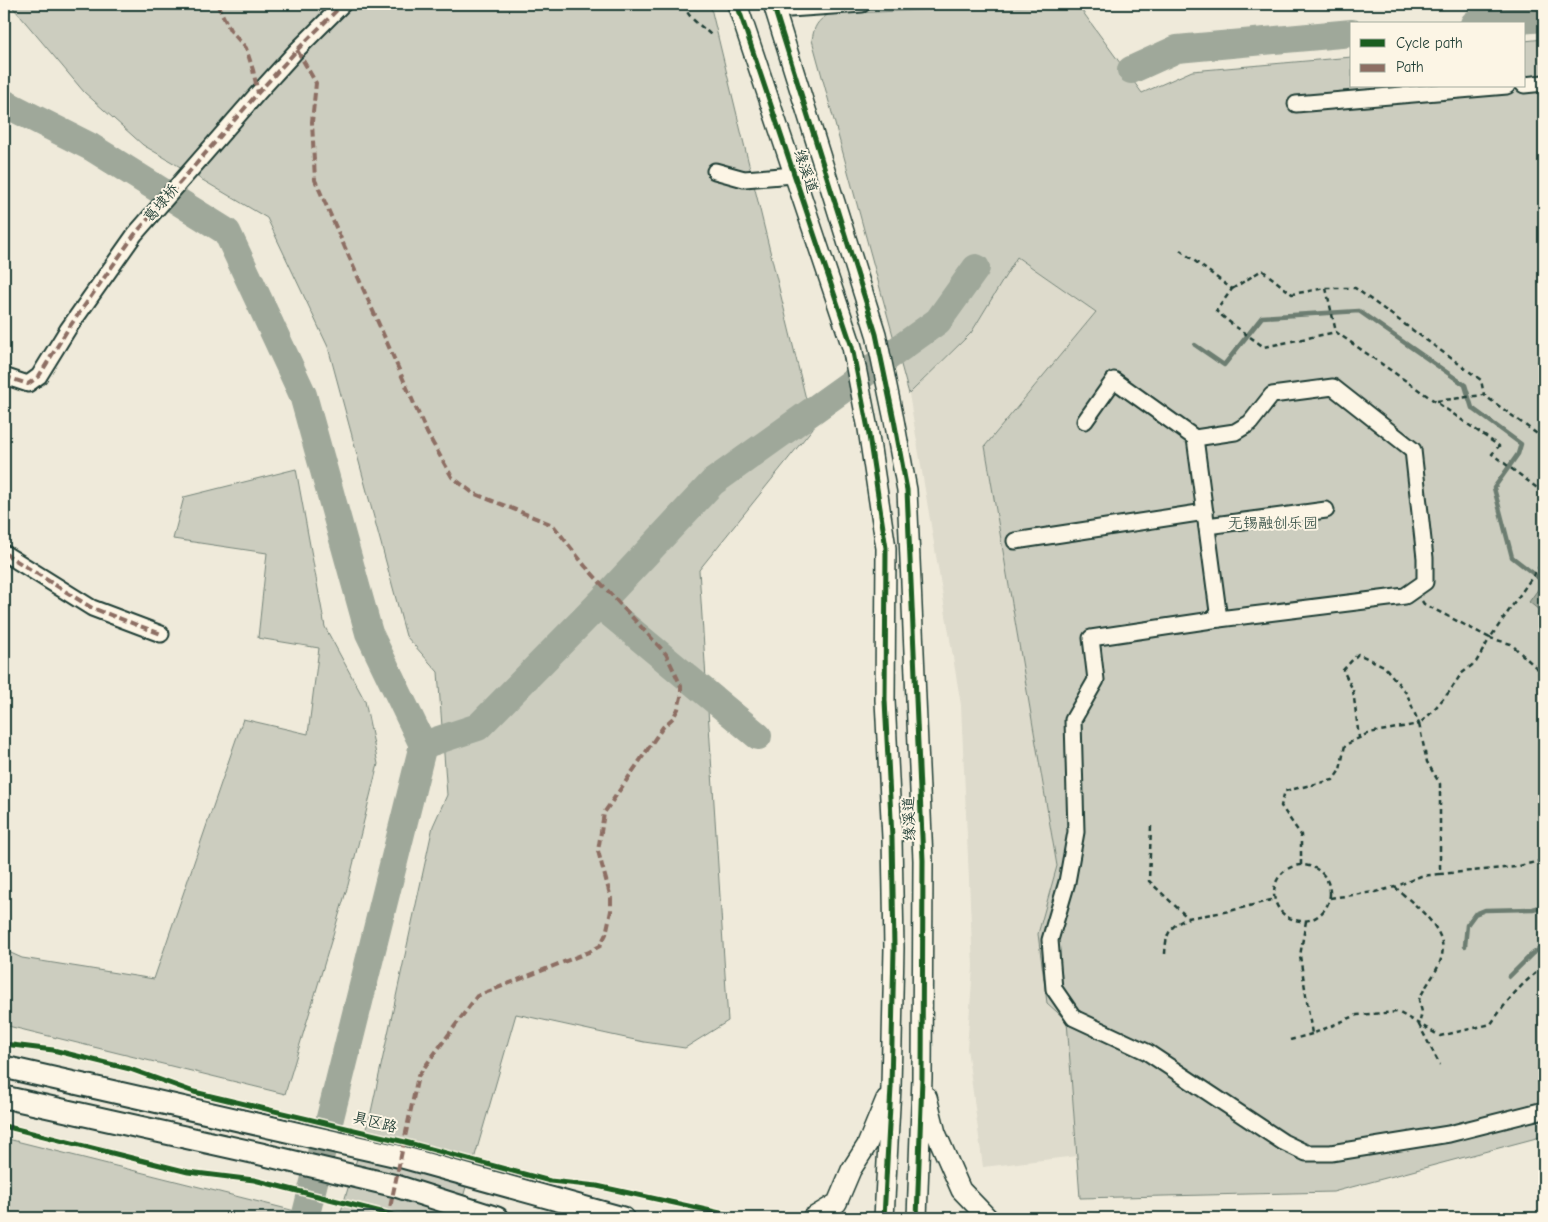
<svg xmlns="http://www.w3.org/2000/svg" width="1548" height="1222" viewBox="0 0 1548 1222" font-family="'Comic Neue','LXGW WenKai TC',sans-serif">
<rect width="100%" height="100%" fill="#efeada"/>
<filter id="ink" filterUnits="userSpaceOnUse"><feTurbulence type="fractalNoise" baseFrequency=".02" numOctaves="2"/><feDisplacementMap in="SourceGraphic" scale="10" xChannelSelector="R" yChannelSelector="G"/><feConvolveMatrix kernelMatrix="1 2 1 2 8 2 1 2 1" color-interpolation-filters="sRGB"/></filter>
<g filter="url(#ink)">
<path fill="#dedbcc" d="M1017,257L1096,312L985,446L1057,866L1038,934L1067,1021L1077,1156L983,1167L967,1048L973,967L961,705L909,394L971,333Z"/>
<g fill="#cccdbf" stroke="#76857a">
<path d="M10,4H710L813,428L699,570L728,1021L685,1048L644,1042L516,1014L457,1218H339L371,1112L433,826L447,795L438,672L406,636L328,347L267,218L143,145L84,92Z"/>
<path d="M1062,4H1077L1142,93L1192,71L1352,57V86H1524V41L1544,39V1136L1333,1192L1080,1198L1067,1021L1047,1003L1038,934L1057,866L985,446L1096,312L1017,257L971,333L909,394L812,40C814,27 817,20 830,14Z"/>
<path d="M296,469L325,627L365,701L378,764L348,885L285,1094L4,1025V950L22,958L154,979L243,719L308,734L319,648L258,638L267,553L173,539L184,497Z"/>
<path d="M4,1138L323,1218H4Z"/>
</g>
<path fill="#9fa89a" stroke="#6c7d71" d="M1544,581V614L1529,602Z"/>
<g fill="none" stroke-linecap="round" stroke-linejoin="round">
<g stroke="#6c7d71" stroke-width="4.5">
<path d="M1195,345L1224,365L1262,317L1359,311L1465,385L1472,408L1521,444L1518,454L1494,488L1512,557L1544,582"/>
<path d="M1465,946L1467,925L1475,914L1485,910L1533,909L1544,906"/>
<path d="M1509,977L1532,954L1544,946"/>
</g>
<g stroke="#9fa89a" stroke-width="28">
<path d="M1474,24L1544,18"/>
<path d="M1131,70L1177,49L1352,33"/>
<path d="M4,103L91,147L227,232L303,395L369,633L423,745L478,727L599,604L713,482L938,321L976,268"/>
<path d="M599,604L758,736"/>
<path d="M305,1218L423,745"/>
</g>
<defs>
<g id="minor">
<path d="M775,10L862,4"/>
<path d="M1524,85L1544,83"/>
<path d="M1296,104L1507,86"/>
<path d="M715,171L744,179L794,175"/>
<path d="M4,376L28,384L39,376L68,329L135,234L258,93L297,50L343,4"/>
<path d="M1085,421L1114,380L1195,438L1219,619"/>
<path d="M1195,438L1235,432L1250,423L1272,395L1333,387L1413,450L1425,558V582L1405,596L1219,619L1091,638L1096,680L1073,720L1076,832L1067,882L1050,940L1054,989L1074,1018L1147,1052L1283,1142L1306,1153H1331L1449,1134L1544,1110"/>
<path d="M1207,526L1326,510"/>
<path d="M1015,541L1205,512"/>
<path d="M4,553L92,608L161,634"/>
</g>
<g id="major">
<path d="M737,4L852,347L868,429L886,548L885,700L892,838L894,948L891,1087L884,1218"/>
<path d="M773,4L876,334L894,420L907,490L923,860L922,1078L917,1218"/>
<path d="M927,1097L936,1133L961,1190L988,1218"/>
<path d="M812,1218L837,1203L851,1170L867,1145L886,1099"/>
</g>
<g id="highway">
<path d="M4,1067L402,1157L623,1218"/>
<path d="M4,1097L261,1154L396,1186L497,1218"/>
</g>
</defs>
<use href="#minor" stroke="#1f3d34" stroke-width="19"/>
<use href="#major" stroke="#1f3d34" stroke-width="22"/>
<use href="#highway" stroke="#1f3d34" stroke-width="25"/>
<g stroke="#1f3d34" stroke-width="2.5" stroke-dasharray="5 4" stroke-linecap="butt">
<path d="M684,4C688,20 702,25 713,37"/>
<path d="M1180,250L1232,289L1216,311L1232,324L1264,347L1336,332L1499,446L1492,454L1544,493"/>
<path d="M1326,288L1336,332"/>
<path d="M1232,289L1262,270L1292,294L1326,288H1355L1481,380L1484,395L1544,439"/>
<path d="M1437,401L1483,395"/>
<path d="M1422,601L1424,604L1490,638L1544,560"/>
<path d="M1544,675L1511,644L1490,638L1476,662L1461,674L1450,691L1430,714L1419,724L1427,762L1440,784V874L1515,867L1544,860"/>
<path d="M1151,826L1149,881L1188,918L1230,911L1275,899"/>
<circle cx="1302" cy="893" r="28"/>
<path d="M1301,865V835L1281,806L1285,791L1333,780L1340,770L1345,745L1369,733L1419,724L1407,694L1384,666L1358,654L1343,670L1353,690L1359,738"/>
<path d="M1395,887C1412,903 1448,928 1442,955C1439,971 1425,985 1419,1000L1422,1012L1419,1025L1440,1065"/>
<path d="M1330,898L1375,892L1395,887L1421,876L1440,874"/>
<path d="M1306,921L1300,956L1312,1034L1357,1015L1398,1012L1440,1036L1491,1024C1505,1003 1523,981 1544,967"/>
<path d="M1165,954C1166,934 1168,927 1188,918"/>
<path d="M1290,1040L1312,1034"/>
</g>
<use href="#minor" stroke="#fcf5e5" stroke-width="15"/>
<use href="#major" stroke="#fcf5e5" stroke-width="19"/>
<use href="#highway" stroke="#fcf5e5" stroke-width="21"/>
<g stroke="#8d6e63" stroke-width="4" stroke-dasharray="8 4" stroke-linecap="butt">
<path d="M217,4L230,30L246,48L253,70L258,93"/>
<path d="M297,50L316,83L312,122L315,180L427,433L452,477L473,493L553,525L585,566L666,654L681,686V697L678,709L673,718L663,727L604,813L598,851L611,898V911L606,934L600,946L589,952L477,996L418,1076L388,1217"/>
<path d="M4,376L28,384L39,376L68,329L135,234L258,93L297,50L343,4"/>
<path d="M4,553L92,608L161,634"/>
</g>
<defs>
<g id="cycleway">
<path d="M737,4L852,347L868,429L886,548L885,700L892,838L894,948L891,1087L884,1218"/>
<path d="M773,4L876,334L894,420L907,490L923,860L922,1078L917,1218"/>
<path d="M4,1044L53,1050L130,1069L194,1092L405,1142L550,1181L597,1186L743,1218"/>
<path d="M4,1126L188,1172L254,1180L405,1218"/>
</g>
</defs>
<use href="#cycleway" stroke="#fcf5e5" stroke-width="8"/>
<use href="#cycleway" stroke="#1b5e20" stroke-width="5"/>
</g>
</g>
<g text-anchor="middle" stroke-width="4" stroke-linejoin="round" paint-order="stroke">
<g font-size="15" fill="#1f3d34" stroke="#fcf5e5">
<text transform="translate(806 171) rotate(71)" y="5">缘溪道</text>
<text transform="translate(161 203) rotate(-50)" y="5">葛埭桥</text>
<text transform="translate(909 819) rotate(-92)" y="5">缘溪道</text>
<text transform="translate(375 1122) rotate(14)" y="5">具区路</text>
</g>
<g font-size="15" fill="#425a50" stroke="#fcf5e5">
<text x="1273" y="528">无锡融创乐园</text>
</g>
</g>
<rect width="1548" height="1222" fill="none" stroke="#fcf5e5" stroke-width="20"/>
<rect x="10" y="10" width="1528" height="1202" fill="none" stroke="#1f3d34" stroke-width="2" filter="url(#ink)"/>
<rect x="1350" y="22" width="175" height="65" fill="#fcf5e5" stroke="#a4ab9e"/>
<rect x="1360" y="39" width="25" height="8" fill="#1b5e20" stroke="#a4ab9e"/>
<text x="1396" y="48" font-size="15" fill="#1f3d34">Cycle path</text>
<rect x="1360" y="64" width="25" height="8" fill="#8d6e63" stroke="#a4ab9e"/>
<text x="1396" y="72" font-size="15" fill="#1f3d34">Path</text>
</svg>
